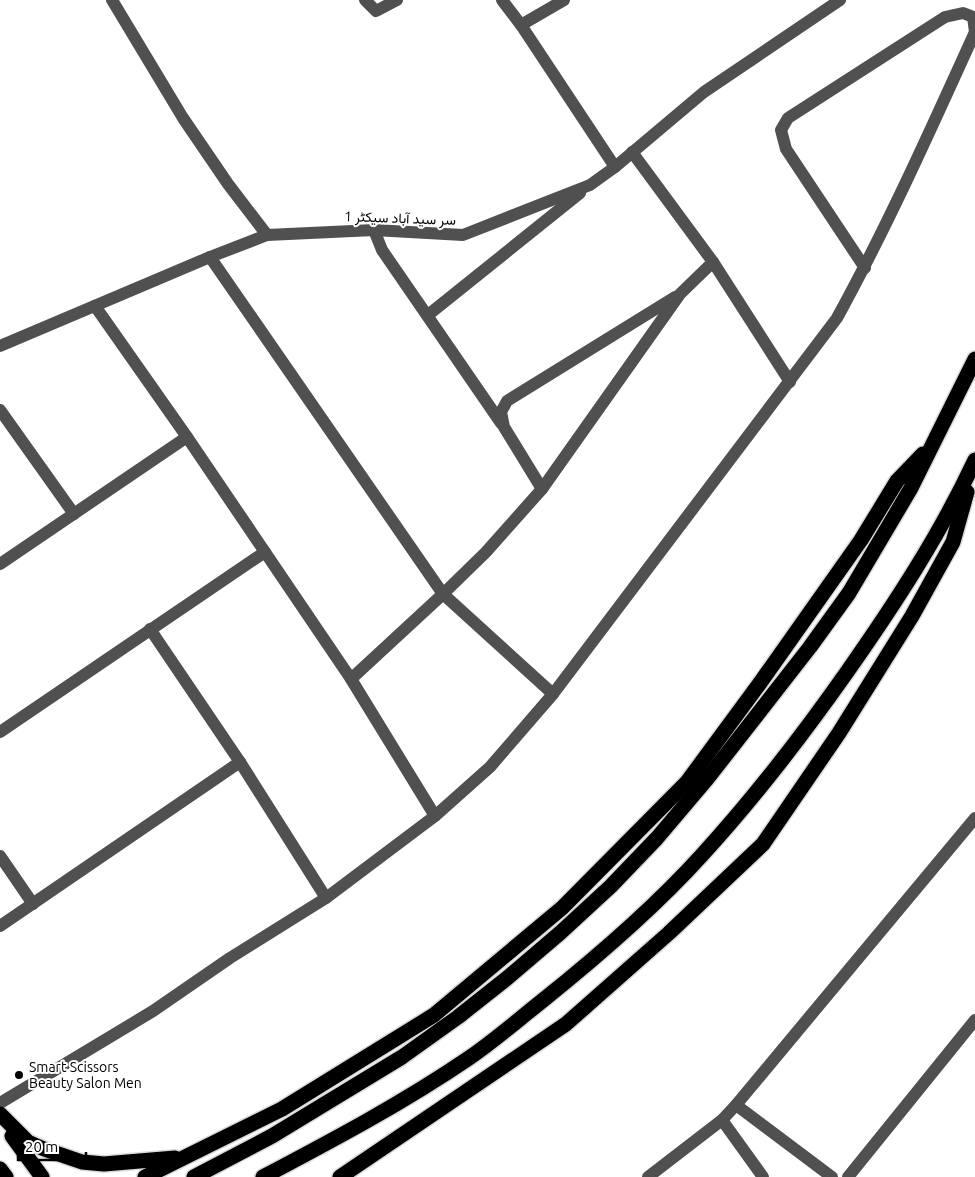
<svg xmlns="http://www.w3.org/2000/svg" width="975" height="1177" viewBox="0 0 975 1177" font-family="Ubuntu,Vazirmatn,sans-serif">
<rect width="100%" height="100%" fill="#fff"/>
<g fill="none" stroke-linecap="round" stroke-linejoin="round">
<defs>
<g id="highway">
<path d="M0,1114L28,1142L44,1149L82,1162L104,1164L175,1158"/>
<path d="M12,1136L42,1177"/>
<path d="M0,1169L6,1177"/>
<path d="M145,1177L282,1109L434,1015L562,908L687,782L760,683L861,540L897,481L923,454"/>
<path d="M194,1177L272,1136L402,1057L458,1017L506,979L560,933L611,886L657,838L707,779L810,647L849,593L911,488L975,359"/>
<path d="M263,1177C333,1140 403,1103 469,1058C494,1041 518,1020 542,1001C597,957 655,907 702,855C755,797 802,736 847,672C894,605 940,535 975,460"/>
<path d="M340,1177L566,1024L669,933L763,844L839,733L912,616L953,542L967,492"/>
</g>
</defs>
<use href="#highway" stroke="#dbdbdb" stroke-width="18"/>
<g stroke="#505050" stroke-width="12">
<path d="M112,0L183,118L228,184L267,235"/>
<path d="M365,0L376,11L397,0"/>
<path d="M502,0L521,25L615,167"/>
<path d="M521,25L564,0"/>
<path d="M632,152L713,262L790,382"/>
<path d="M374,230L382,250L501,423"/>
<path d="M210,257L443,594L553,694"/>
<path d="M865,268L786,149L781,130L788,118L945,17L963,13L973,17L975,32"/>
<path d="M95,306L187,437L351,679L435,816"/>
<path d="M428,315L580,193"/>
<path d="M0,346L210,257L267,235L374,230L463,235L590,185L615,167L704,92L840,0"/>
<path d="M0,410L74,514"/>
<path d="M542,489L504,427L501,412L507,401L675,297"/>
<path d="M0,564L187,437"/>
<path d="M150,629L240,762L326,898"/>
<path d="M351,679L443,594L486,552L542,489L680,294L713,262"/>
<path d="M0,732L265,552"/>
<path d="M0,856L33,904"/>
<path d="M0,926L240,762"/>
<path d="M0,1103L153,1011L230,958L326,898L435,816L490,767L553,694L837,318C888,225 931,129 975,32"/>
<path d="M736,1105L832,1177"/>
<path d="M722,1120L763,1177"/>
<path d="M648,1177L722,1120L736,1105L975,818"/>
<path d="M848,1177L975,1020"/>
</g>
<use href="#highway" stroke="#000" stroke-width="15"/>
</g>
<circle fill="#000" stroke="#fff" stroke-width="2" cx="19" cy="1075" r="5"/>
<g text-anchor="middle" stroke-width="4" stroke-linejoin="round" paint-order="stroke">
<g font-size="14" fill="#000" stroke="#fff">
<text transform="translate(400 218) rotate(2)" y="5">سر سید آباد سیکٹر 1</text>
</g>
<g font-size="14" fill="#000" stroke="#fff" text-anchor="start">
<text x="29" y="1072">Smart Scissors<tspan x="29" dy="16">Beauty Salon Men</tspan></text>
</g>
</g>
<path d="M18 1152v8h68v-8" fill="none" stroke="#000000" stroke-width="2.5"/>
<text x="25" y="1152" font-size="15" fill="#000000" stroke="#ffffff" stroke-width="4" paint-order="stroke">20 m</text>
</svg>
